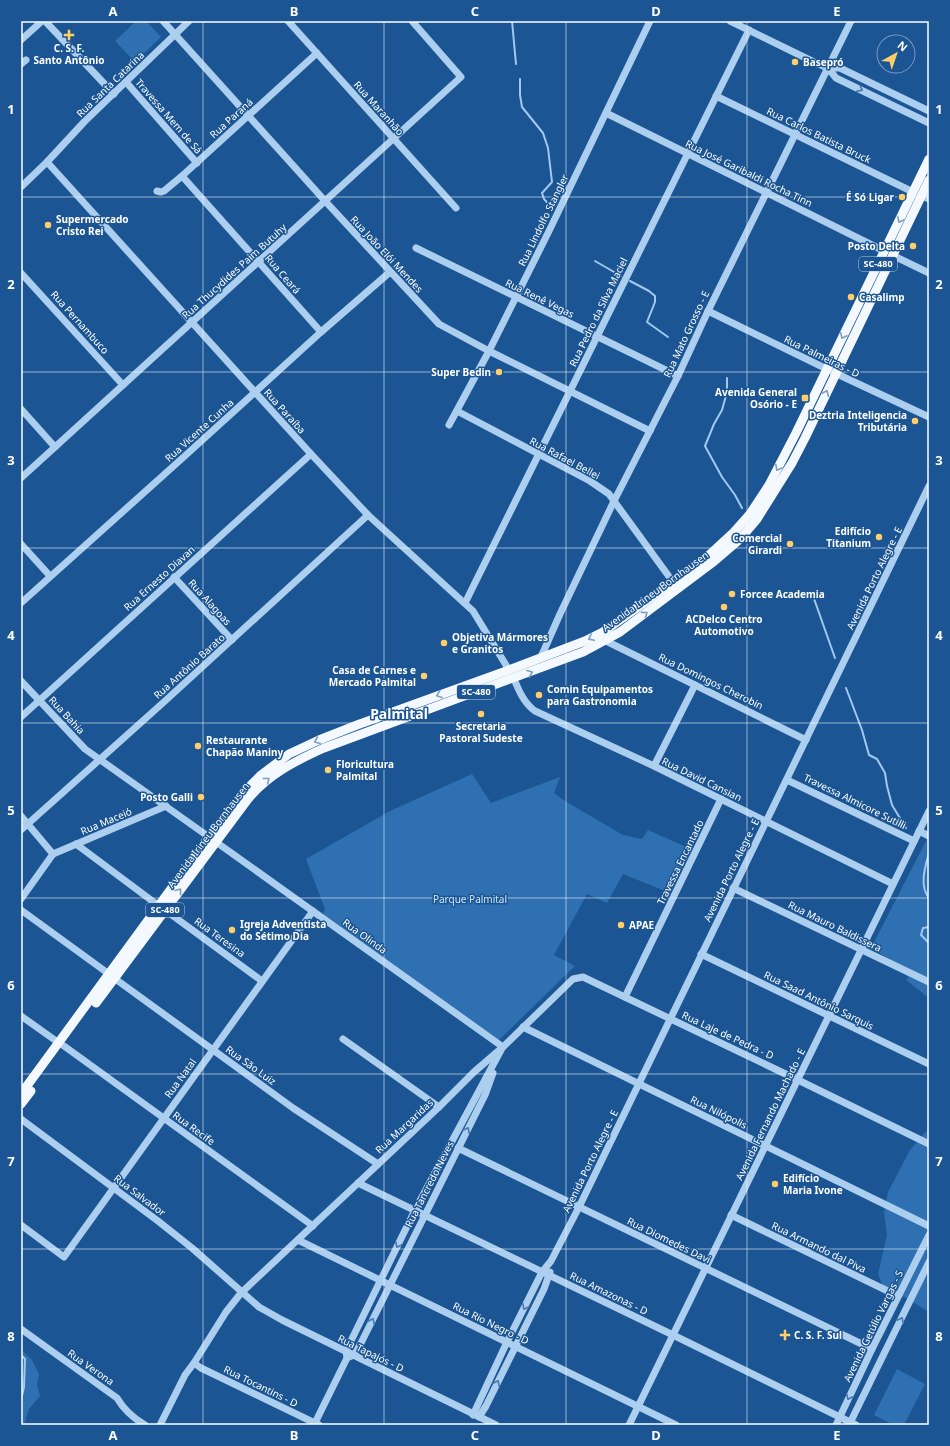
<svg xmlns="http://www.w3.org/2000/svg" width="950" height="1446" viewBox="0 0 950 1446" font-family="'Noto Sans',sans-serif">
<rect width="100%" height="100%" fill="#1b5593"/>
<g fill="#2e70b1">
<path d="M136,21H146L161,37L135,62L115,41Z"/>
<path d="M472,774L491,803L560,777L554,793L565,801L623,835L642,839L648,830L693,850L670,893L623,874L607,903L587,894L554,955L575,966L499,1040L323,915L325,909L306,859L390,811Z"/>
<path d="M927,839L929,842V998L906,980L911,973L871,948Z"/>
<path d="M929,1128V1312L904,1297L886,1295L878,1274L887,1235L884,1212L888,1192L910,1150Z"/>
<path d="M21,1349L32,1360L39,1374L37,1385L40,1396L29,1409L24,1425H21Z"/>
<path d="M897,1369L925,1384L904,1425H893L874,1415Z"/>
</g>
<g fill="none" stroke-linecap="round" stroke-linejoin="round">
<g stroke="#9fc9f1" stroke-width="2">
<path d="M512,21L516,64"/>
<path d="M520,79V95L522,107L543,133L548,148L552,182L542,193L544,199L553,209"/>
<path d="M595,261L621,276"/>
<path d="M630,281L649,291L655,296V302L647,322L668,337"/>
<path d="M727,378V392L722,410L714,424L705,446L722,477L735,495L742,508"/>
<path d="M812,593L835,658"/>
<path d="M846,688L862,730L869,755L877,759L885,773L887,786L892,805L906,828"/>
<path d="M929,853C925,867 919,886 929,898"/>
<path d="M929,927L923,928L921,935L929,943"/>
<path d="M21,1355L25,1359L24,1387L21,1400"/>
</g>
<g stroke="#acceef" stroke-width="7">
<path d="M45,21L114,94"/>
<path d="M163,21L326,202L439,324L489,351L650,431"/>
<path d="M288,21L456,208"/>
<path d="M730,21L818,64L828,68H840L929,111"/>
<path d="M21,40L42,21"/>
<path d="M21,64L26,60"/>
<path d="M828,68L836,78L929,123"/>
<path d="M126,82L197,163"/>
<path d="M716,96L913,192"/>
<path d="M606,113L884,251"/>
<path d="M47,162L311,454L368,515L473,611L509,670"/>
<path d="M182,176L321,332"/>
<path d="M21,187L47,162L85,121L189,21"/>
<path d="M157,191L161,192L164,191L182,176L317,53"/>
<path d="M921,195L929,199"/>
<path d="M416,248L678,376"/>
<path d="M892,255L929,273"/>
<path d="M21,273L123,385"/>
<path d="M708,311L835,373L929,417"/>
<path d="M21,409L55,447"/>
<path d="M457,411L590,481L609,494L614,501L673,582"/>
<path d="M449,425L489,351L549,231L650,21"/>
<path d="M21,478L461,77L412,21"/>
<path d="M21,544L50,576"/>
<path d="M174,577L232,640"/>
<path d="M21,603L187,454L321,332L390,272"/>
<path d="M465,603L749,30"/>
<path d="M606,641L806,740"/>
<path d="M541,657L560,614L614,501L678,376L708,311L851,21"/>
<path d="M514,679C519,691 524,703 535,711L654,766L893,884"/>
<path d="M21,681L85,749L209,837"/>
<path d="M21,717L311,454"/>
<path d="M654,766L695,685"/>
<path d="M787,780L914,841"/>
<path d="M21,816L53,854"/>
<path d="M21,830L165,701L368,515"/>
<path d="M919,831L929,836"/>
<path d="M216,842L503,1047"/>
<path d="M76,844L159,906"/>
<path d="M53,854L166,806"/>
<path d="M733,888L929,982"/>
<path d="M21,899L53,854"/>
<path d="M21,910L109,974"/>
<path d="M165,910L262,981"/>
<path d="M701,954L929,1064"/>
<path d="M114,978L293,1108L378,1164"/>
<path d="M625,997L721,799"/>
<path d="M21,1016L59,1043"/>
<path d="M523,1027L929,1226"/>
<path d="M343,1039L439,1107"/>
<path d="M64,1046L313,1226"/>
<path d="M21,1119L158,1221L192,1248L259,1307L282,1320L496,1425"/>
<path d="M458,1148L872,1349"/>
<path d="M358,1183L673,1335L856,1425"/>
<path d="M731,1215L898,1296"/>
<path d="M21,1225L64,1257L313,911"/>
<path d="M298,1240L676,1425"/>
<path d="M21,1329L117,1398C124,1410 133,1418 145,1425"/>
<path d="M349,1357L354,1355L361,1343L485,1095L493,1073"/>
<path d="M194,1363L201,1368L319,1425"/>
<path d="M473,1415L507,1342L542,1272L551,1261L579,1207L929,486"/>
<path d="M479,1417L486,1406L544,1289L550,1272"/>
<path d="M160,1425L185,1375L194,1363L226,1312L241,1293L439,1107L474,1072L503,1047L573,979L583,977L798,1080L929,1144"/>
<path d="M314,1425L347,1358L346,1351L415,1210L501,1050"/>
<path d="M629,1425L929,811"/>
<path d="M836,1425L872,1349L929,1235"/>
<path d="M849,1425L929,1262"/>
</g>
<g stroke="#f4f9ff" stroke-width="9">
<path d="M96,1003L248,799C269,774 295,761 324,748L583,652L620,632L712,563L740,539L757,519L792,463L805,438L929,180"/>
<path d="M21,1094L209,837L243,793L261,775L289,754L319,740L357,725L509,670L585,641L603,632L673,582L708,556L734,532L750,514L769,485L796,433L929,159"/>
<path d="M21,1104L31,1091"/>
</g>
</g>
<defs><path id="oneway-chevron" d="M-2-3.5L2.5 0L-2 3.5" fill="none" stroke-width="1.6" stroke-linecap="round" stroke-linejoin="round"/></defs>
<g stroke="#4679af">
<use href="#oneway-chevron" transform="translate(860 89) rotate(26)"/>
<use href="#oneway-chevron" transform="translate(467 1130) rotate(-63)"/>
<use href="#oneway-chevron" transform="translate(398 1245) rotate(116)"/>
<use href="#oneway-chevron" transform="translate(525 1307) rotate(117)"/>
<use href="#oneway-chevron" transform="translate(901 1320) rotate(-64)"/>
<use href="#oneway-chevron" transform="translate(372 1321) rotate(-64)"/>
<use href="#oneway-chevron" transform="translate(497 1383) rotate(-63)"/>
<use href="#oneway-chevron" transform="translate(849 1397) rotate(115)"/>
</g>
<g stroke="#7d9fc4">
<use href="#oneway-chevron" transform="translate(900 220) rotate(116)"/>
<use href="#oneway-chevron" transform="translate(843 336) rotate(116)"/>
<use href="#oneway-chevron" transform="translate(826 393) rotate(-65)"/>
<use href="#oneway-chevron" transform="translate(778 468) rotate(118)"/>
<use href="#oneway-chevron" transform="translate(645 614) rotate(-36)"/>
<use href="#oneway-chevron" transform="translate(591 638) rotate(153)"/>
<use href="#oneway-chevron" transform="translate(530 673) rotate(-21)"/>
<use href="#oneway-chevron" transform="translate(439 695) rotate(160)"/>
<use href="#oneway-chevron" transform="translate(317 741) rotate(157)"/>
<use href="#oneway-chevron" transform="translate(267 780) rotate(-38)"/>
<use href="#oneway-chevron" transform="translate(179 891) rotate(-53)"/>
</g>
<path fill="none" stroke="#fff" stroke-width="1" stroke-opacity="0.55" d="M203,21V1425M384,21V1425M566,21V1425M747,21V1425M21,197H929M21,372H929M21,548H929M21,723H929M21,898H929M21,1074H929M21,1249H929"/>
<g fill="#ffcd6a" stroke="#1b5593" stroke-width="1.5">
<path d="M67 29h4v4h4v4h-4v4h-4v-4h-4v-4h4z"/>
<circle cx="795" cy="62" r="4"/>
<circle cx="902" cy="197" r="4"/>
<circle cx="48" cy="225" r="4"/>
<circle cx="913" cy="246" r="4"/>
<circle cx="851" cy="297" r="4"/>
<circle cx="499" cy="372" r="4"/>
<rect x="801" y="394" width="8" height="8" rx="2"/>
<circle cx="915" cy="421" r="4"/>
<circle cx="879" cy="537" r="4"/>
<circle cx="790" cy="544" r="4"/>
<circle cx="732" cy="594" r="4"/>
<circle cx="724" cy="607" r="4"/>
<circle cx="444" cy="643" r="4"/>
<circle cx="424" cy="676" r="4"/>
<circle cx="539" cy="695" r="4"/>
<circle cx="481" cy="714" r="4"/>
<circle cx="198" cy="746" r="4"/>
<circle cx="328" cy="770" r="4"/>
<circle cx="201" cy="797" r="4"/>
<circle cx="621" cy="925" r="4"/>
<circle cx="232" cy="930" r="4"/>
<circle cx="775" cy="1184" r="4"/>
<path d="M783 1329h4v4h4v4h-4v4h-4v-4h-4v-4h4z"/>
</g>
<g text-anchor="middle" stroke-width="3" stroke-linejoin="round" paint-order="stroke">
<g fill="#1b5593" stroke="#bbccdf" stroke-width="1">
<rect x="859" y="257" width="38" height="14" rx="3"/>
<rect x="457" y="685" width="38" height="14" rx="3"/>
<rect x="146" y="903" width="38" height="14" rx="3"/>
</g>
<g font-size="9" font-weight="bold" fill="#fff">
<text x="878" y="267">SC-480</text>
<text x="476" y="695">SC-480</text>
<text x="165" y="913">SC-480</text>
</g>
<g font-size="10" font-weight="bold" fill="#fff" stroke="#1b5593" text-anchor="start">
<text x="69" y="52" text-anchor="middle">C. S. F.<tspan x="69" dy="12">Santo Antônio</tspan></text>
<text x="803" y="66">Basepró</text>
<text x="894" y="201" text-anchor="end">É Só Ligar</text>
<text x="56" y="223">Supermercado<tspan x="56" dy="12">Cristo Rei</tspan></text>
<text x="905" y="250" text-anchor="end">Posto Delta</text>
<text x="859" y="301">Casalimp</text>
<text x="491" y="376" text-anchor="end">Super Bedin</text>
<text x="797" y="396" text-anchor="end">Avenida General<tspan x="797" dy="12">Osório - E</tspan></text>
<text x="907" y="419" text-anchor="end">Deztria Inteligencia<tspan x="907" dy="12">Tributária</tspan></text>
<text x="871" y="535" text-anchor="end">Edifício<tspan x="871" dy="12">Titanium</tspan></text>
<text x="782" y="542" text-anchor="end">Comercial<tspan x="782" dy="12">Girardi</tspan></text>
<text x="740" y="598">Forcee Academia</text>
<text x="724" y="623" text-anchor="middle">ACDelco Centro<tspan x="724" dy="12">Automotivo</tspan></text>
<text x="452" y="641">Objetiva Mármores<tspan x="452" dy="12">e Granitos</tspan></text>
<text x="416" y="674" text-anchor="end">Casa de Carnes e<tspan x="416" dy="12">Mercado Palmital</tspan></text>
<text x="547" y="693">Comin Equipamentos<tspan x="547" dy="12">para Gastronomia</tspan></text>
<text x="481" y="730" text-anchor="middle">Secretaria<tspan x="481" dy="12">Pastoral Sudeste</tspan></text>
<text x="206" y="744">Restaurante<tspan x="206" dy="12">Chapão Maniny</tspan></text>
<text x="336" y="768">Floricultura<tspan x="336" dy="12">Palmital</tspan></text>
<text x="193" y="801" text-anchor="end">Posto Galli</text>
<text x="240" y="928">Igreja Adventista<tspan x="240" dy="12">do Sétimo Dia</tspan></text>
<text x="629" y="929">APAE</text>
<text x="783" y="1182">Edifício<tspan x="783" dy="12">Maria Ivone</tspan></text>
<text x="794" y="1339">C. S. F. Sul</text>
</g>
<g font-size="10" fill="#fff" stroke="#1b5593">
<text transform="translate(110 84) rotate(-44)" y="4">Rua Santa Catarina</text>
<text transform="translate(379 108) rotate(48)" y="4">Rua Maranhão</text>
<text transform="translate(169 116) rotate(49)" y="4">Travessa Mem de Sá</text>
<text transform="translate(231 118) rotate(-42)" y="4">Rua Paraná</text>
<text transform="translate(819 135) rotate(26)" y="4">Rua Carlos Batista Bruck</text>
<text transform="translate(749 173) rotate(26)" y="4">Rua José Garibaldi Rocha Tinn</text>
<text transform="translate(543 220) rotate(-64)" y="4">Rua Lindolfo Stangler</text>
<text transform="translate(387 254) rotate(47)" y="4">Rua João Elói Mendes</text>
<text transform="translate(234 271) rotate(-42)" y="4">Rua Thucydides Paim Butuhy</text>
<text transform="translate(283 274) rotate(49)" y="4">Rua Ceará</text>
<text transform="translate(540 298) rotate(26)" y="4">Rua Renê Vegas</text>
<text transform="translate(598 312) rotate(-64)" y="4">Rua Pedro da Silva Maciel</text>
<text transform="translate(80 322) rotate(48)" y="4">Rua Pernambuco</text>
<text transform="translate(686 334) rotate(-65)" y="4">Rua Mato Grosso - E</text>
<text transform="translate(822 356) rotate(26)" y="4">Rua Palmeiras - D</text>
<text transform="translate(285 411) rotate(48)" y="4">Rua Paraíba</text>
<text transform="translate(199 430) rotate(-42)" y="4">Rua Vicente Cunha</text>
<text transform="translate(565 458) rotate(28)" y="4">Rua Rafael Bellei</text>
<text transform="translate(159 578) rotate(-42)" y="4">Rua Ernesto Diavan</text>
<text transform="translate(874 578) rotate(-64)" y="4">Avenida Porto Alegre - E</text>
<text transform="translate(655 591) rotate(-36)" y="4">Avenida Irineu Bornhausen</text>
<text transform="translate(210 602) rotate(48)" y="4">Rua Alagoas</text>
<text transform="translate(189 666) rotate(-42)" y="4">Rua Antônio Barato</text>
<text transform="translate(711 681) rotate(26)" y="4">Rua Domingos Cherobin</text>
<text transform="translate(67 715) rotate(47)" y="4">Rua Bahia</text>
<text transform="translate(702 779) rotate(26)" y="4">Rua David Cansian</text>
<text transform="translate(855 801) rotate(26)" y="4">Travessa Almicore Sutilli</text>
<text transform="translate(106 821) rotate(-23)" y="4">Rua Maceió</text>
<text transform="translate(208 835) rotate(-53)" y="4">Avenida Irineu Bornhausen</text>
<text transform="translate(680 862) rotate(-64)" y="4">Travessa Encantado</text>
<text transform="translate(731 870) rotate(-64)" y="4">Avenida Porto Alegre - E</text>
<text transform="translate(835 926) rotate(26)" y="4">Rua Mauro Baldissera</text>
<text transform="translate(365 936) rotate(36)" y="4">Rua Olinda</text>
<text transform="translate(220 937) rotate(36)" y="4">Rua Teresina</text>
<text transform="translate(819 1000) rotate(26)" y="4">Rua Saad Antônio Sarquis</text>
<text transform="translate(728 1035) rotate(25)" y="4">Rua Laje de Pedra - D</text>
<text transform="translate(251 1065) rotate(36)" y="4">Rua São Luiz</text>
<text transform="translate(180 1078) rotate(-54)" y="4">Rua Natal</text>
<text transform="translate(719 1112) rotate(26)" y="4">Rua Nilópolis</text>
<text transform="translate(770 1114) rotate(-64)" y="4">Avenida Fernando Machado - E</text>
<text transform="translate(404 1126) rotate(-43)" y="4">Rua Margaridas</text>
<text transform="translate(194 1128) rotate(36)" y="4">Rua Recife</text>
<text transform="translate(590 1161) rotate(-64)" y="4">Avenida Porto Alegre - E</text>
<text transform="translate(429 1184) rotate(-63)" y="4">Rua Tancredo Neves</text>
<text transform="translate(140 1195) rotate(37)" y="4">Rua Salvador</text>
<text transform="translate(669 1240) rotate(26)" y="4">Rua Diomedes Davi</text>
<text transform="translate(819 1247) rotate(26)" y="4">Rua Armando dal Piva</text>
<text transform="translate(609 1293) rotate(26)" y="4">Rua Amazonas - D</text>
<text transform="translate(491 1323) rotate(26)" y="4">Rua Rio Negro - D</text>
<text transform="translate(873 1326) rotate(-64)" y="4">Avenida Getúlio Vargas - S</text>
<text transform="translate(371 1353) rotate(26)" y="4">Rua Tapajós - D</text>
<text transform="translate(91 1367) rotate(35)" y="4">Rua Verona</text>
<text transform="translate(261 1386) rotate(26)" y="4">Rua Tocantins - D</text>
</g>
<g font-size="10" fill="#d2e7fa" stroke="#1b5593">
<text x="470" y="903">Parque Palmital</text>
</g>
<g font-size="14" font-weight="bold" fill="#fff" stroke="#1b5593">
<text x="399" y="719">Palmital</text>
</g>
</g>
<rect width="950" height="1446" fill="none" stroke="#1b5593" stroke-width="44"/>
<g transform="translate(896 54) rotate(40)"><circle r="19" fill="#1b5593" stroke="#7699be"/>
<path d="M0-3L7 15L0 10L-7 15Z" fill="#ffcd6a"/>
<text y="-6" font-size="11" font-weight="bold" text-anchor="middle" fill="#ffffff">N</text>
</g>
<rect x="22" y="22" width="906" height="1402" fill="none" stroke="#fff" stroke-width="1.5"/>
<g font-size="13" text-anchor="middle" font-weight="bold" fill="#fff">
<text x="113" y="16">A</text>
<text x="294" y="16">B</text>
<text x="475" y="16">C</text>
<text x="656" y="16">D</text>
<text x="837" y="16">E</text>
<text x="11" y="114">1</text>
<text x="939" y="114">1</text>
<text x="11" y="289">2</text>
<text x="939" y="289">2</text>
<text x="11" y="465">3</text>
<text x="939" y="465">3</text>
<text x="11" y="640">4</text>
<text x="939" y="640">4</text>
<text x="11" y="815">5</text>
<text x="939" y="815">5</text>
<text x="11" y="990">6</text>
<text x="939" y="990">6</text>
<text x="11" y="1166">7</text>
<text x="939" y="1166">7</text>
<text x="11" y="1341">8</text>
<text x="939" y="1341">8</text>
<text x="113" y="1440">A</text>
<text x="294" y="1440">B</text>
<text x="475" y="1440">C</text>
<text x="656" y="1440">D</text>
<text x="837" y="1440">E</text>
</g>
</svg>
